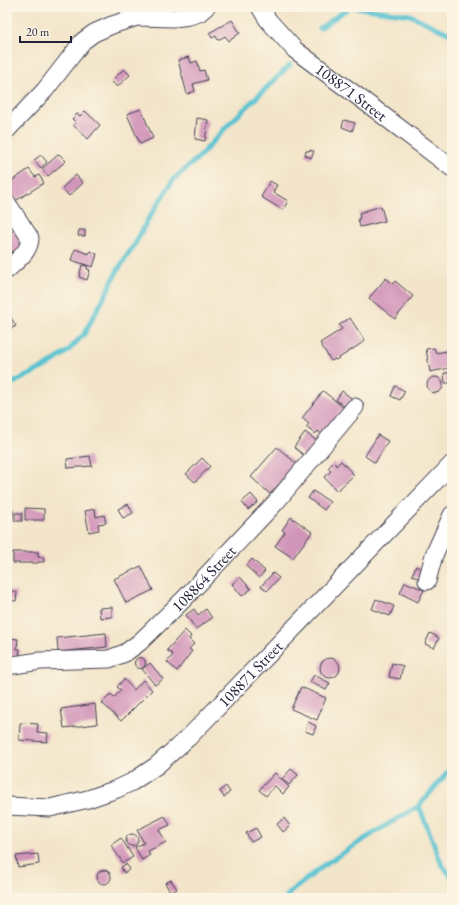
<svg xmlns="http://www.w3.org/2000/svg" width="459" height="905" viewBox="0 0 459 905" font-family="'EB Garamond',serif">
<rect width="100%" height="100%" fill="#fcf5e5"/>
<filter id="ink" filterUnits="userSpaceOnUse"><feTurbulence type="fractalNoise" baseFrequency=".025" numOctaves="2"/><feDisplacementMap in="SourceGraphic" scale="8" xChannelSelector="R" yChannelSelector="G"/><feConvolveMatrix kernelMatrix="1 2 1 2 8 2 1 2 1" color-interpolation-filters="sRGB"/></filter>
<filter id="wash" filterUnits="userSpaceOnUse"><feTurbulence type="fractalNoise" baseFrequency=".012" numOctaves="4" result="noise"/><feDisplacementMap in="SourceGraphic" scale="16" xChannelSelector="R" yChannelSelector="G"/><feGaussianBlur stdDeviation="0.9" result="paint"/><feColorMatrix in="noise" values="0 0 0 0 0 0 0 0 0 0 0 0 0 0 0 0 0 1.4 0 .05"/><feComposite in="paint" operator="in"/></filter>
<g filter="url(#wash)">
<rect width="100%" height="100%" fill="#f3e5c9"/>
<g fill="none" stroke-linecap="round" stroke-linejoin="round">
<g stroke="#57c2d2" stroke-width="5">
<path d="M351,7L410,15L452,35"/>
<path d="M320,28L350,7"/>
<path d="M7,386L48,365L68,351L84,334L107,292L117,271L135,244L147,221L174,179L198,158L229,124L290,65"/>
<path d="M419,806L442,865L452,877"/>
<path d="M286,898L290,892L327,863L385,826L419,806L452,767"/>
</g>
</g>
<g id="blocks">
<g fill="#d295ba">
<path d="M232,20L240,33L229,41L225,36L218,40L216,36L212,38L209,33Z"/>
<path d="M189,57L191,63L197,61L200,71L204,70L207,80L193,84L195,91L187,94L178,60Z"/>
<path d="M124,69L130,75L117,87L111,81Z"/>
<path d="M141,109L153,138L140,144L127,114Z"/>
<path d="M85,111L100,125L88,139L73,125L76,122L72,119L77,114L80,116Z"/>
<path d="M197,118L208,120L205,141L195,139Z"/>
<path d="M344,120L355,123L352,131L342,127Z"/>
<path d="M309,150L314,151L311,158L305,155L306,151H309Z"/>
<path d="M59,154L66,161L48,176L42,169Z"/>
<path d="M41,155L47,162L41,168L34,160Z"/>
<path d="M29,169L35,177L39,175L44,183L12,203L7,195V184Z"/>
<path d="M76,175L83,183L69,196L62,188Z"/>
<path d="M270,181L277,185L273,192L288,201L283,210L261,197Z"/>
<path d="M381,206L385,221L360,227L358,219L360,218L359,213Z"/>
<path d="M15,229L29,243L16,256L10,249L7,252V237Z"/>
<path d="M79,230H85V236H78Z"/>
<path d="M75,249L89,254L90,251L97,254L93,267L71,260Z"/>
<path d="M82,265L87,266V269L90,270L87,280L79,277Z"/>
<path d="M386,278L393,284L395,281L413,296L395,319L369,298Z"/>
<path d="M7,311L16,326L7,331Z"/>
<path d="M350,318L365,341L336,360L335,359L331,361L320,343L342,329L339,325Z"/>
<path d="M434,348L436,353L447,351L450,368L430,372L426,349Z"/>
<path d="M444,373H452V383H445Z"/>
<circle cx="435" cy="385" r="8"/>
<path d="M395,386L405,391L400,400L391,396Z"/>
<path d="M323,391L344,408L323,435L318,431L315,434L306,427L309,424L302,418Z"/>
<path d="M342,391L355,401L348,409L336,400Z"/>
<path d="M305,432L318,442L306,457L294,447Z"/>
<path d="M378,435L388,441L375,463L365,456Z"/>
<path d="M277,447L297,464L270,494L251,477Z"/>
<path d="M90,456L92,466L68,468L67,459Z"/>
<path d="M202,458L210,466L195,482L186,474Z"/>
<path d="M341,461L354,475L337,491L324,477L331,471L328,468L334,462L336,466Z"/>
<path d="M313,491L330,502L324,510L308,498Z"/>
<path d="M251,494L258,502L248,510L242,502Z"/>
<path d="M128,504L133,513L123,518L118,509Z"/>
<path d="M25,508L44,509V520H25Z"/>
<path d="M95,509L96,517L104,515L106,523L98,524L99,530L89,532L85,511Z"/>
<path d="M7,511H13L12,521H7Z"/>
<rect x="15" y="513" width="7" height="8"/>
<path d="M291,517L312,532L293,558L275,546L285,532L282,530Z"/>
<path d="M13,552H38V557H43L44,562H38V563H13Z"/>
<path d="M252,559L265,571L259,578L246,566Z"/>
<path d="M141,566L153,590L126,603L114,579Z"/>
<path d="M416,566L424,570L420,579L412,575Z"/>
<path d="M273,573L279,578L267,591L261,586Z"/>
<path d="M240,577L251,589L242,596L232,584Z"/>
<path d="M405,582L424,590L418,602L400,593Z"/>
<path d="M7,590L17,592L16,601L7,600Z"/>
<path d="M376,599L394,606L390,616L372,609Z"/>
<path d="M112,607V617L100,618L99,608Z"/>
<path d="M194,609L198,615L206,609L212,618L196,629L186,615Z"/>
<path d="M185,630L191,636L189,639L194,644L189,649L192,651L177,671L167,662L173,655L167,650Z"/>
<path d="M106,633L107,647L58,652L57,638Z"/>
<path d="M430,633L439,638L434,648L425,644Z"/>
<path d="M9,638L18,639L17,649H20L19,657L8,656Z"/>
<circle cx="140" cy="663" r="5.5"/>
<circle cx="330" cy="668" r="10"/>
<path d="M150,663L163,679L155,685L142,669Z"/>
<path d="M392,663L403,666L400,679L389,677Z"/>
<path d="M314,675L330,683L326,690L310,682Z"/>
<path d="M124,679L134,690L143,680L152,690L121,721L102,703L111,694L114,698L121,690L117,687Z"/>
<path d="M301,687L326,698L317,720L291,709Z"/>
<path d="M95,704L97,724L64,728L61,709Z"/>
<path d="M308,722L316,726L313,734L305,731Z"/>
<path d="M20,723L38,724L37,732L48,733L47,742L19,740Z"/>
<path d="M291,769L298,775L289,785L282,779Z"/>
<path d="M275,773L289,787L283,794L275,786L266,796L259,790Z"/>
<path d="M226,786L230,792L224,797L220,791Z"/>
<path d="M165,816L170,825L159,830L166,842L148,851L150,855L142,860L135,847L144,843L137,830Z"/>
<path d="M284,818L290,826L283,832L277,824Z"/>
<path d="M256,828L261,837L251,842L246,833Z"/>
<circle cx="132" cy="840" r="6"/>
<path d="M121,838L133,857L123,863L111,845Z"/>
<path d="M38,854L39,864L18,867L16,856Z"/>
<path d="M126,864L130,869L124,873L121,867Z"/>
<circle cx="104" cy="877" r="7"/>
<path d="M171,880L177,889L171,893L165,883Z"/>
</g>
</g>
</g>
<g filter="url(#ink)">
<use href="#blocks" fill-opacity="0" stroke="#413f50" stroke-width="1"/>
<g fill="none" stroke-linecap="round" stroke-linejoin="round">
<defs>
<g id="minor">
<path id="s1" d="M260,7L268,20L295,50L368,104L452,168"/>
<path d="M7,130L45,90L83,41L94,33L112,25L137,17L174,18L189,16L199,13L206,7"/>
<path d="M7,203L30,238C30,252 16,261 7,270"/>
<path d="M427,581L434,555L452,515"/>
<path id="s2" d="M7,666L40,661L109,659L125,653L140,642L184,599L276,502L355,407"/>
<path id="s3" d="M7,806L50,808L88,799L117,789L132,782L156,766L189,737L452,464"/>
</g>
</defs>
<use href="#minor" stroke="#413f50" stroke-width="19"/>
<use href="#minor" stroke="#fff" stroke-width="17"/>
</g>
</g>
<g text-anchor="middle" stroke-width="3" stroke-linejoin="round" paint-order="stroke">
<g font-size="16" fill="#22223b" stroke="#fcf5e5">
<text dy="6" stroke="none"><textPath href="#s1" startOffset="126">108871 Street</textPath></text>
<text dy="6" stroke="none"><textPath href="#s2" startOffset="228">108864 Street</textPath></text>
<text dy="6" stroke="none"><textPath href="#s3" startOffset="290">108871 Street</textPath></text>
</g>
</g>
<rect width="459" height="905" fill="none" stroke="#fcf5e5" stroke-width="24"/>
<path d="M20 36v6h51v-6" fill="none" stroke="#22223b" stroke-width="2"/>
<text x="26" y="36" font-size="12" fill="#22223b" stroke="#fcf5e5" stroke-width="3" paint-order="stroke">20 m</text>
</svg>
